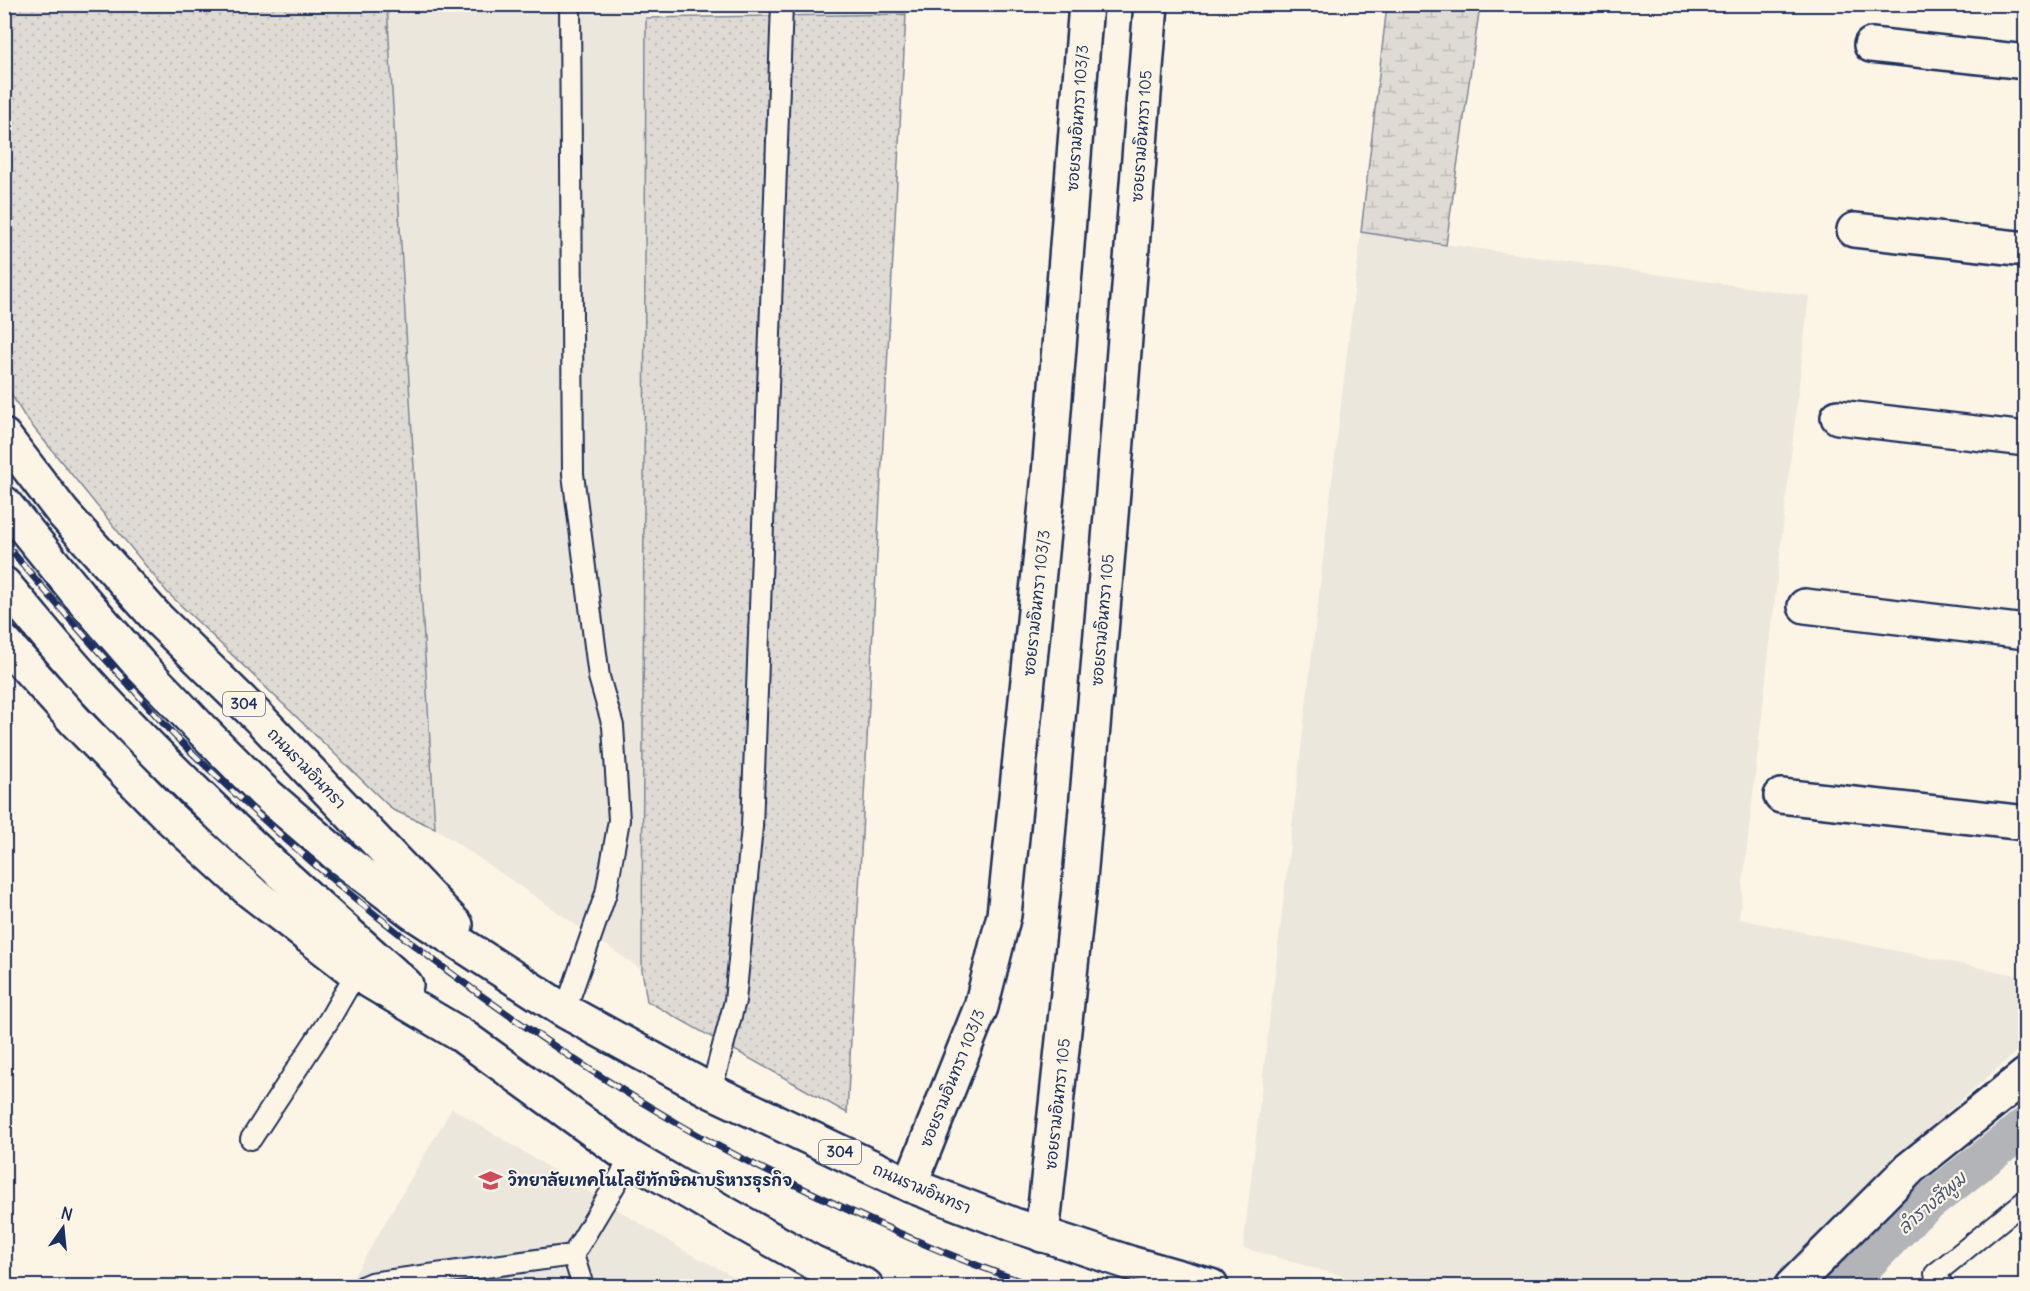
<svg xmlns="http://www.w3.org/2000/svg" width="2030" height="1291" viewBox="0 0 2030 1291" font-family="Delius,'Playpen Sans Thai',sans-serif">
<defs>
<pattern id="grass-dots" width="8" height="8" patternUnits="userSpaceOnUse" patternTransform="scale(1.5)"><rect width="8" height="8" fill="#dfdbd4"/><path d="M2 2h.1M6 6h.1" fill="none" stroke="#bfbcb8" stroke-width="1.8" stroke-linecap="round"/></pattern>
<pattern id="wetland-marsh" width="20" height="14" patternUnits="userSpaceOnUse" patternTransform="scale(1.5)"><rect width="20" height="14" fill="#dfdbd4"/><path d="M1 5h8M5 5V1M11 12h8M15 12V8" fill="none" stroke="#bfbcb8"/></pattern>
</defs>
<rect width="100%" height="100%" fill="#fcf5e5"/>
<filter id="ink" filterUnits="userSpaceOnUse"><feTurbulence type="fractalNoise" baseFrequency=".0167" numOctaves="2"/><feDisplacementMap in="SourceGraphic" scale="12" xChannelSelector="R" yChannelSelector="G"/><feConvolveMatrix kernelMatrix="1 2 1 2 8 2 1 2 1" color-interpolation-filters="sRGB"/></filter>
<g filter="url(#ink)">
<g fill="#ece7dc">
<path d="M387,5H646L642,970L435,828Z"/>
<path d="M1361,232L1809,296L1739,919L2025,977V1044L1884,1168L1770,1286H1377L1243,1248Z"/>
<path d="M452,1108L685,1251L752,1286H348Z"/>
</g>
<g fill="url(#grass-dots)" stroke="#7d8599" stroke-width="1.5">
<path d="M5,4L387,5L435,828L393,810L167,592L25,417L5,384Z"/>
<path d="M906,14L847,1113L647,1001L642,970L646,18Z"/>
</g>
<path fill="url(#wetland-marsh)" stroke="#7d8599" stroke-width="1.5" d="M1387,5H1480L1446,245L1361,232Z"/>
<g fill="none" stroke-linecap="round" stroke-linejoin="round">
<path stroke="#b2b4b8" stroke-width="38" d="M1844,1286L1915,1213L2026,1126"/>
<defs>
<g id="service">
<path d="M565,1011L606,893L619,820L613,726L599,677L573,474L570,4"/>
<path d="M711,1091L735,1001L752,827L782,4"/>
<path d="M251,1139L329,1020L356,973"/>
<path d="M364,1286L371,1283L573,1255"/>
<path d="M583,1286L573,1255L631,1158"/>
<path d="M1943,1286L1935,1274L2026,1200"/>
</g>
<g id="minor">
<path d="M1871,45L2026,62"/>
<path d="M1854,230L2026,249"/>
<path d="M1838,417L2026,439"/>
<path d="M1805,606L2026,632"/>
<path d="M1781,796L2026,823"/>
<path d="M910,1185L981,1007L1004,915L1049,474L1086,4"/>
<path d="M1042,1235L1079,891L1113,492L1151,4"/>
<path d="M1792,1286L1910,1168L2026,1075"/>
</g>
<g id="trunk">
<path d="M4,436L63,513L157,618L261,720L456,925"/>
<path d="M4,503L79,595L139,664L202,730L265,793L336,854L413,913L565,1011L711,1091L910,1185L1014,1225L1130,1263L1211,1286"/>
<path d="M4,584C35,620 64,657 96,691C193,795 300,891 406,985"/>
<path d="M4,642L76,722L170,818L250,891L356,973L461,1035L631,1158L721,1211L812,1262L866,1286"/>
</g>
</defs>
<use href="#service" stroke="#1b2f5e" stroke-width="24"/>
<use href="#minor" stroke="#1b2f5e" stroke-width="38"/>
<use href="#trunk" stroke="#1b2f5e" stroke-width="38"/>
<use href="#service" stroke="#fcf5e5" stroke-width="20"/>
<use href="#minor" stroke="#fcf5e5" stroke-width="33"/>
<use href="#trunk" stroke="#fcf5e5" stroke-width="33"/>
<defs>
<path id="rail" d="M4,542C46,592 88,641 132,688C148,706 163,724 180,741C330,888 500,1020 682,1126C734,1156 789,1182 844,1208C906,1237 970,1265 1035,1286"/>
</defs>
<use href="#rail" stroke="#1b2f5e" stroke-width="7"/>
<use href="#rail" stroke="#fcf5e5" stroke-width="4.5" stroke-dasharray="14" stroke-linecap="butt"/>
</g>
</g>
<defs>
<symbol id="university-bare" viewBox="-9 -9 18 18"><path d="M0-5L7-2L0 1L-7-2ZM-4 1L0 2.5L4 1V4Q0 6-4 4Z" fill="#d1495b" stroke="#fcf5e5" stroke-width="2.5" paint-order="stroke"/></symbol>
</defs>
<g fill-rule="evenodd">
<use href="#university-bare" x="474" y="1164" width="33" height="33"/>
</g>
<g text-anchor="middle" stroke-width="4.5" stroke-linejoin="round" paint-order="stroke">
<g fill="#fcf5e5" stroke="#5e6a86" stroke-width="1.5">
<rect x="223" y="692" width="42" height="24" rx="4.5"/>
<rect x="819" y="1140" width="42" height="24" rx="4.5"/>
</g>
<g font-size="15" font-weight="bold" fill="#1b2f5e">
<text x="244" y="709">304</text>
<text x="840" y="1157">304</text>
</g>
<g font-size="16" fill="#1b2f5e" stroke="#fcf5e5">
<text transform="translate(1077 118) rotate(-86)" y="6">ซอยรามอินทรา 103/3</text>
<text transform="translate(1141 136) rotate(-86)" y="6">ซอยรามอินทรา 105</text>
<text transform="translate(1036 603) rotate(-84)" y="6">ซอยรามอินทรา 103/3</text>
<text transform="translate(1102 620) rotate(-85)" y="6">ซอยรามอินทรา 105</text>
<text transform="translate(307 768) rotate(46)" y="6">ถนนรามอินทรา</text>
<text transform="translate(952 1078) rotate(-68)" y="6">ซอยรามอินทรา 103/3</text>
<text transform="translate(1057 1104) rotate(-84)" y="6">ซอยรามอินทรา 105</text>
<text transform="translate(922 1188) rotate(23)" y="6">ถนนรามอินทรา</text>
</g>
<g font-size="16" font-weight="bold" fill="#1b2f5e" stroke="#fcf5e5" text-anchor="start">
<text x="508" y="1186">วิทยาลัยเทคโนโลยีทักษิณาบริหารธุรกิจ</text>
</g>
<g font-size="18" font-style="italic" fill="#485779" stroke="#fcf5e5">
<text transform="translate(1932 1203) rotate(-41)" y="6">ลำรางสีพูม</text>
</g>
</g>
<rect width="2030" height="1291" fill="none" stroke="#fcf5e5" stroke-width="24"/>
<rect x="12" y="12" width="2006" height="1267" fill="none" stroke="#1b2f5e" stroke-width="2" filter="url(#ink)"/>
<g transform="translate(63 1228) rotate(15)" stroke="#fcf5e5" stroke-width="4.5" paint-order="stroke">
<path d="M0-4.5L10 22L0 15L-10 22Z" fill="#1b2f5e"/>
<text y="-9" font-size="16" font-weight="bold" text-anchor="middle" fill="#1b2f5e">N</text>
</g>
</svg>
